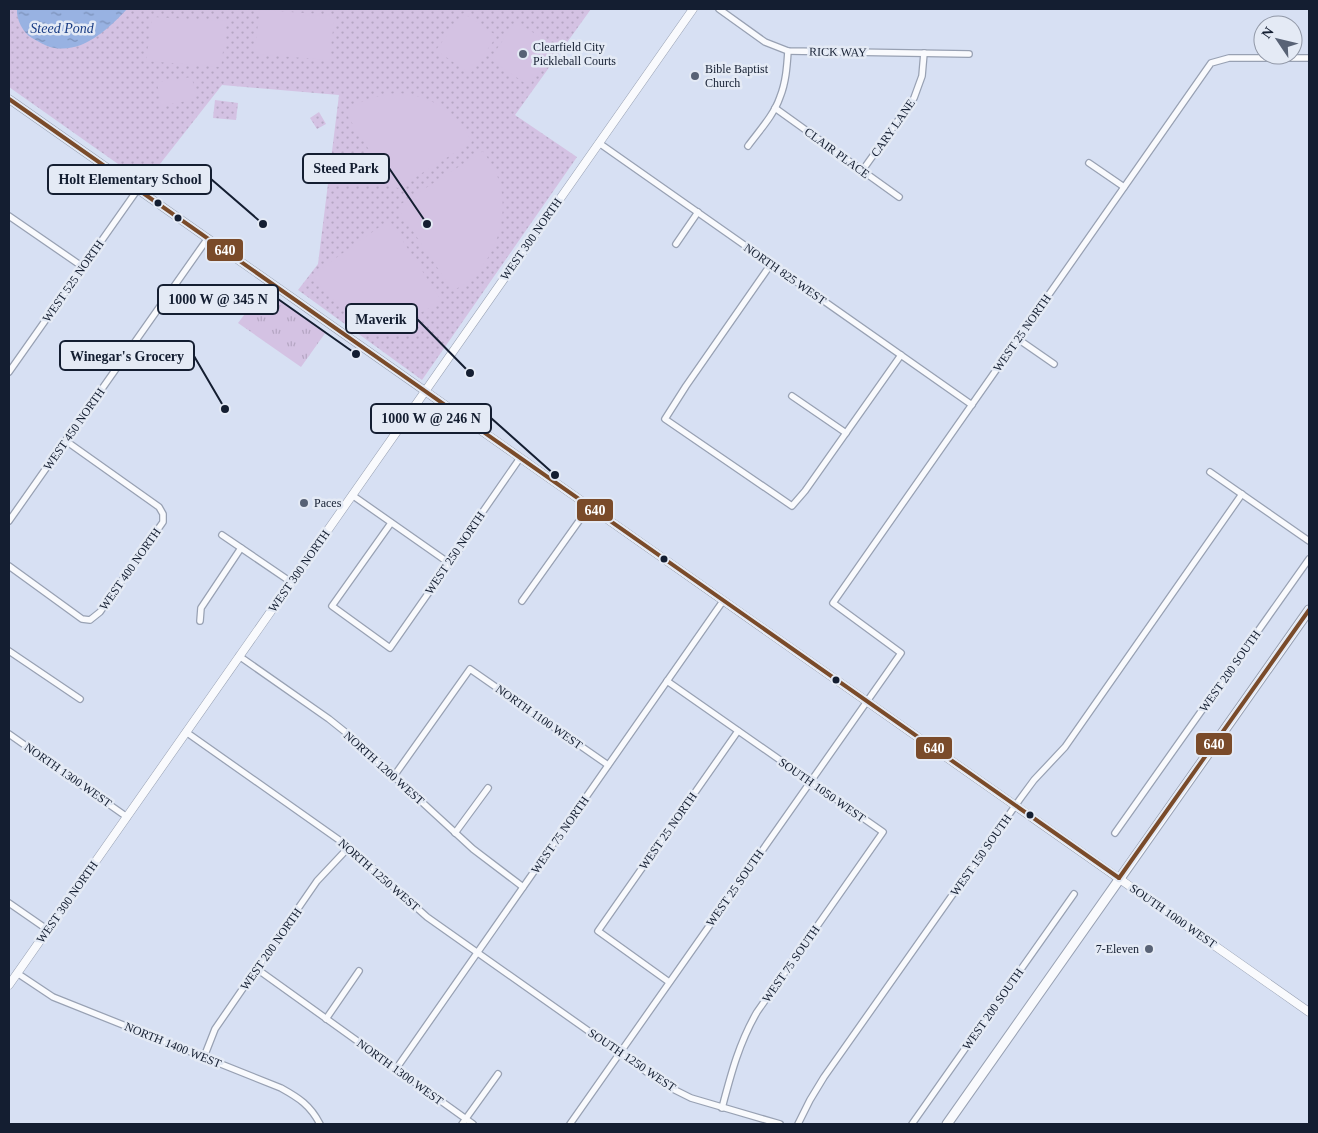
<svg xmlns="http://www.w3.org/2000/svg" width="1318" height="1133" viewBox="0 0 1318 1133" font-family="'Times New Roman',serif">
<defs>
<pattern id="grass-tufts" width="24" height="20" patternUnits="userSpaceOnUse" patternTransform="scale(1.25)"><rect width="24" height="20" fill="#d4c2e3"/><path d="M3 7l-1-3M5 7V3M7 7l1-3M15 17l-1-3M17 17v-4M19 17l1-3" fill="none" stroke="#b5a6c3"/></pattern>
<pattern id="park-dots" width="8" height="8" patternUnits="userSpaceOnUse" patternTransform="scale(1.25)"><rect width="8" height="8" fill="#d4c2e3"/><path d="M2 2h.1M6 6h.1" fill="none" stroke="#b5a6c3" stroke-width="1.8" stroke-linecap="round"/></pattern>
<pattern id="water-ripples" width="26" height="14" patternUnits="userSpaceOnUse" patternTransform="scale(1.25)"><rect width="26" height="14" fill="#98b2e2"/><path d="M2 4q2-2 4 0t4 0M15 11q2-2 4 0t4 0" fill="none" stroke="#7b90b8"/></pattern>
</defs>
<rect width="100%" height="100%" fill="#d7e0f3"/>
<path fill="url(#grass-tufts)" d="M264,289L326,332L301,367L238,323Z"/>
<g fill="url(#park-dots)">
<path d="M9,9H591L515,115L577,157L422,380L298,290L318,264L339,95L222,85L145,183L9,87Z"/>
<path d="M215,100L238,103L236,120L213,118Z"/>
<path d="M319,112L326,124L317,129L310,118Z"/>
</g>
<g fill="#d4c2e3">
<path d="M260,10L335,15L329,60L254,54Z"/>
<path d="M463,13L497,36L470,74L436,50Z"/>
<path d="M152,17L227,21L221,67L146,61Z"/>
<path d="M516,21L556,48L529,86L490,59Z"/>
<path d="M192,77L196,99L161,106L157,82Z"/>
<path d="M396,93C430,95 456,110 472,142L398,188L392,186L345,112C360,100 376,96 396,93Z"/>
<path d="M483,151C488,159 495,168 498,178C510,212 498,253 472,278C467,283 459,287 453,291L400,212L401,204Z"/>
<path d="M385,223L392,224L441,300C435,303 430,308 424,311C398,324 362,320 338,303C328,296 320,285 312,275Z"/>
</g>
<path fill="url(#water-ripples)" d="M17,9H127C107,30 82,55 50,47C44,45 38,41 32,38C23,33 16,19 17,9Z"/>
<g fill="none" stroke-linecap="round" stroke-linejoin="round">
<defs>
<g id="minor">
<path d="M719,9L765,42L788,51L969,54"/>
<path d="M775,108L899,197"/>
<path d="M599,143L972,405"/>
<path d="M748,146C759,131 774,115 780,97C786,82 787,66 788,51"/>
<path d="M1089,163L1124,187"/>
<path d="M862,171L914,98L922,76L924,53"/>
<path d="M9,216L83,267"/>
<path d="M676,244L698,212"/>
<path d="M771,264L686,386L665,419L792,506L805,491L901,355"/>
<path d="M1018,339L1054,364"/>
<path d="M9,372L138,189"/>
<path d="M792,396L846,433"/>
<path d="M1210,472L1309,541"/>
<path d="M352,495L449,563"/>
<path d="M9,521L208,238"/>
<path d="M391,523L332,606L390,648L462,545L468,533L520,458"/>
<path d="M222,535L291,582"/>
<path d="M9,566L82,619L90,620L100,612L163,522V514L159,507L66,441"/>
<path d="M522,601L589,507"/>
<path d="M200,621L201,608L241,548"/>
<path d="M9,651L80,699"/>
<path d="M239,656L329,719L349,735L473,849L523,887"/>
<path d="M667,681L883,832L757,1012C739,1043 731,1074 722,1108"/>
<path d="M186,732L349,847L427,917L665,1085L691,1098L780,1124"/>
<path d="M9,734L127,817"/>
<path d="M394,776L470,669L608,765"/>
<path d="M455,833L488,788"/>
<path d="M1115,833L1309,559"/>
<path d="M9,903L48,930"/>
<path d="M257,969L473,1124"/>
<path d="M17,973L53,997L281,1088C299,1098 310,1105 320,1124"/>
<path d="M669,982L598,931L738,731"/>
<path d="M326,1019L359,971"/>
<path d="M204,1057L215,1029L317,881L349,847"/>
<path d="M396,1069L723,601"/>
<path d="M462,1124L498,1074"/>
<path d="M570,1124L901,653L833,603L1211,63L1229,58H1309"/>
<path d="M798,1124L810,1100L824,1077L1020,799L1034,780L1065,747L1242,494"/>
<path d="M912,1124L1074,894"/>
</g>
<path id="tertiary" d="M9,99L425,391"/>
<g id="secondary">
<path d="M425,391L1309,1012"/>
<path d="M9,985L693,9"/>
</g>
<path id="primary" d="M947,1124L1309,610"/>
</defs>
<use href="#minor" stroke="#98a1b3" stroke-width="8"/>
<use href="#tertiary" stroke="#98a1b3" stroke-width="9"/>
<use href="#secondary" stroke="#98a1b3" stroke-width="9"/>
<use href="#primary" stroke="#98a1b3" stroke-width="11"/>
<use href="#minor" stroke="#f9fafd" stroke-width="5.5"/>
<use href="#tertiary" stroke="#f9fafd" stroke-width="7"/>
<use href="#secondary" stroke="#f9fafd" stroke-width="8"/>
<use href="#primary" stroke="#f9fafd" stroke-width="9"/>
<defs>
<g id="bus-1">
<path d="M9,99L1119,878"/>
<path d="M1119,878L1309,610"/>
</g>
</defs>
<use href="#bus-1" stroke="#e4eaf5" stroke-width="8"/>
<use href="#bus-1" stroke="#7a4b2a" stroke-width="4"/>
</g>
<g fill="#586275" stroke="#e4eaf5" stroke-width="2">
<circle cx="523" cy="54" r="5"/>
<circle cx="695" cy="76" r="5"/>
<circle cx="304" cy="503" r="5"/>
<circle cx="1149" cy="949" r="5"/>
</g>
<g fill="#141e31" stroke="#e4eaf5" stroke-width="2">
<circle cx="158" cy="203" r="4.5"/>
<circle cx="178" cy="218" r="4.5"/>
<circle cx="664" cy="559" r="4.5"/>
<circle cx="836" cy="680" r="4.5"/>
<circle cx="1030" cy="815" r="4.5"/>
</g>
<g text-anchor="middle" stroke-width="5" stroke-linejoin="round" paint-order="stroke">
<g font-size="12" fill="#141e31" stroke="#e4eaf5" text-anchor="start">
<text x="533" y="51">Clearfield City<tspan x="533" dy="14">Pickleball Courts</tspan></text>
<text x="705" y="73">Bible Baptist<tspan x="705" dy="14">Church</tspan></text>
<text x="314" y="507">Paces</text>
<text x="1139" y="953" text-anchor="end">7-Eleven</text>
</g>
<g font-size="12" fill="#141e31" stroke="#e4eaf5">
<text transform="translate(838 52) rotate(1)" y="4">RICK WAY</text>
<text transform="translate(893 128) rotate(-55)" y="4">CARY LANE</text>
<text transform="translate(837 153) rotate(36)" y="4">CLAIR PLACE</text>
<text transform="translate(531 239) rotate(-55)" y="4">WEST 300 NORTH</text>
<text transform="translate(785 274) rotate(35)" y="4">NORTH 825 WEST</text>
<text transform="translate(73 281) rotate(-55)" y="4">WEST 525 NORTH</text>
<text transform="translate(1022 333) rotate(-55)" y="4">WEST 25 NORTH</text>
<text transform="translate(74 429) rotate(-55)" y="4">WEST 450 NORTH</text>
<text transform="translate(455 553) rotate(-56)" y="4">WEST 250 NORTH</text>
<text transform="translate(130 569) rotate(-55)" y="4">WEST 400 NORTH</text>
<text transform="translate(299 571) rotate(-55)" y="4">WEST 300 NORTH</text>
<text transform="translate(1230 671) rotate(-55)" y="4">WEST 200 SOUTH</text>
<text transform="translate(539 717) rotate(35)" y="4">NORTH 1100 WEST</text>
<text transform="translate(384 768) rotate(42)" y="4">NORTH 1200 WEST</text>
<text transform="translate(68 775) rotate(35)" y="4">NORTH 1300 WEST</text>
<text transform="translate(822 790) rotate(35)" y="4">SOUTH 1050 WEST</text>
<text transform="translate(668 831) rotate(-55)" y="4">WEST 25 NORTH</text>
<text transform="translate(560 835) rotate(-55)" y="4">WEST 75 NORTH</text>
<text transform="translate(981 855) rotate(-55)" y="4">WEST 150 SOUTH</text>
<text transform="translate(379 875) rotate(41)" y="4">NORTH 1250 WEST</text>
<text transform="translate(735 888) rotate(-55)" y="4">WEST 25 SOUTH</text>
<text transform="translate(67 902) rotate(-55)" y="4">WEST 300 NORTH</text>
<text transform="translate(1173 916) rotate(35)" y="4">SOUTH 1000 WEST</text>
<text transform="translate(271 949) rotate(-55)" y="4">WEST 200 NORTH</text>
<text transform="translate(791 964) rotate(-55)" y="4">WEST 75 SOUTH</text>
<text transform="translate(993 1009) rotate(-55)" y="4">WEST 200 SOUTH</text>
<text transform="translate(173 1045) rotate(22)" y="4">NORTH 1400 WEST</text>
<text transform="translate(632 1060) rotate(34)" y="4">SOUTH 1250 WEST</text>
<text transform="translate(400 1072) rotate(36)" y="4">NORTH 1300 WEST</text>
</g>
<g font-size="14" font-style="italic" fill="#193c84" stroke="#e4eaf5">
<text x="62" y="33">Steed Pond</text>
</g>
</g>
<path fill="none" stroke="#141e31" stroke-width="2" d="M427 224L389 168M263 224L211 179M356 354L278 299M470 373L417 319M225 409L194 356M555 475L491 418"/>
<g fill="#141e31" stroke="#e4eaf5" stroke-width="2">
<circle cx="427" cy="224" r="5"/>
<circle cx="263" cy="224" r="5"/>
<circle cx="356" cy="354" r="5"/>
<circle cx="470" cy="373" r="5"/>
<circle cx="225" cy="409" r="5"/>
<circle cx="555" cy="475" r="5"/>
</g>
<g fill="#e4eaf5" stroke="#141e31" stroke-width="2">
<rect x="303" y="154" width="86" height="29" rx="5"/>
<rect x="48" y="165" width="163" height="29" rx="5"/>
<rect x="158" y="285" width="120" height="29" rx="5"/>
<rect x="346" y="304" width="71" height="29" rx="5"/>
<rect x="60" y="341" width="134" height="29" rx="5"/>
<rect x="371" y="404" width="120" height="29" rx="5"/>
</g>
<g font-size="14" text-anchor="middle" font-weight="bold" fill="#141e31">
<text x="346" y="173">Steed Park</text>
<text x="130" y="184">Holt Elementary School</text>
<text x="218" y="304">1000 W @ 345 N</text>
<text x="381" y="324">Maverik</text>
<text x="127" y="361">Winegar's Grocery</text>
<text x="431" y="423">1000 W @ 246 N</text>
</g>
<g stroke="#e4eaf5" stroke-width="2">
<rect x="206" y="238" width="38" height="24" rx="5" fill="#7a4b2a"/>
<rect x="576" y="498" width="38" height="24" rx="5" fill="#7a4b2a"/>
<rect x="1195" y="732" width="38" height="24" rx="5" fill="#7a4b2a"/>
<rect x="915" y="736" width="38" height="24" rx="5" fill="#7a4b2a"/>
</g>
<g font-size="14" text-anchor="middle" font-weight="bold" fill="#fff">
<text x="225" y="255">640</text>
<text x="595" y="515">640</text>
<text x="1214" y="749">640</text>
<text x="934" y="753">640</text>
</g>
<rect width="1318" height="1133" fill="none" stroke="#141e31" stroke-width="20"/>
<g transform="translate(1278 40) rotate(305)"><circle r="24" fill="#e4eaf5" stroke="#9198a7"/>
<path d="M0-4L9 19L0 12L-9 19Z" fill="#586275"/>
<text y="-8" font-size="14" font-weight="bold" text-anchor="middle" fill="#141e31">N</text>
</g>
</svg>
